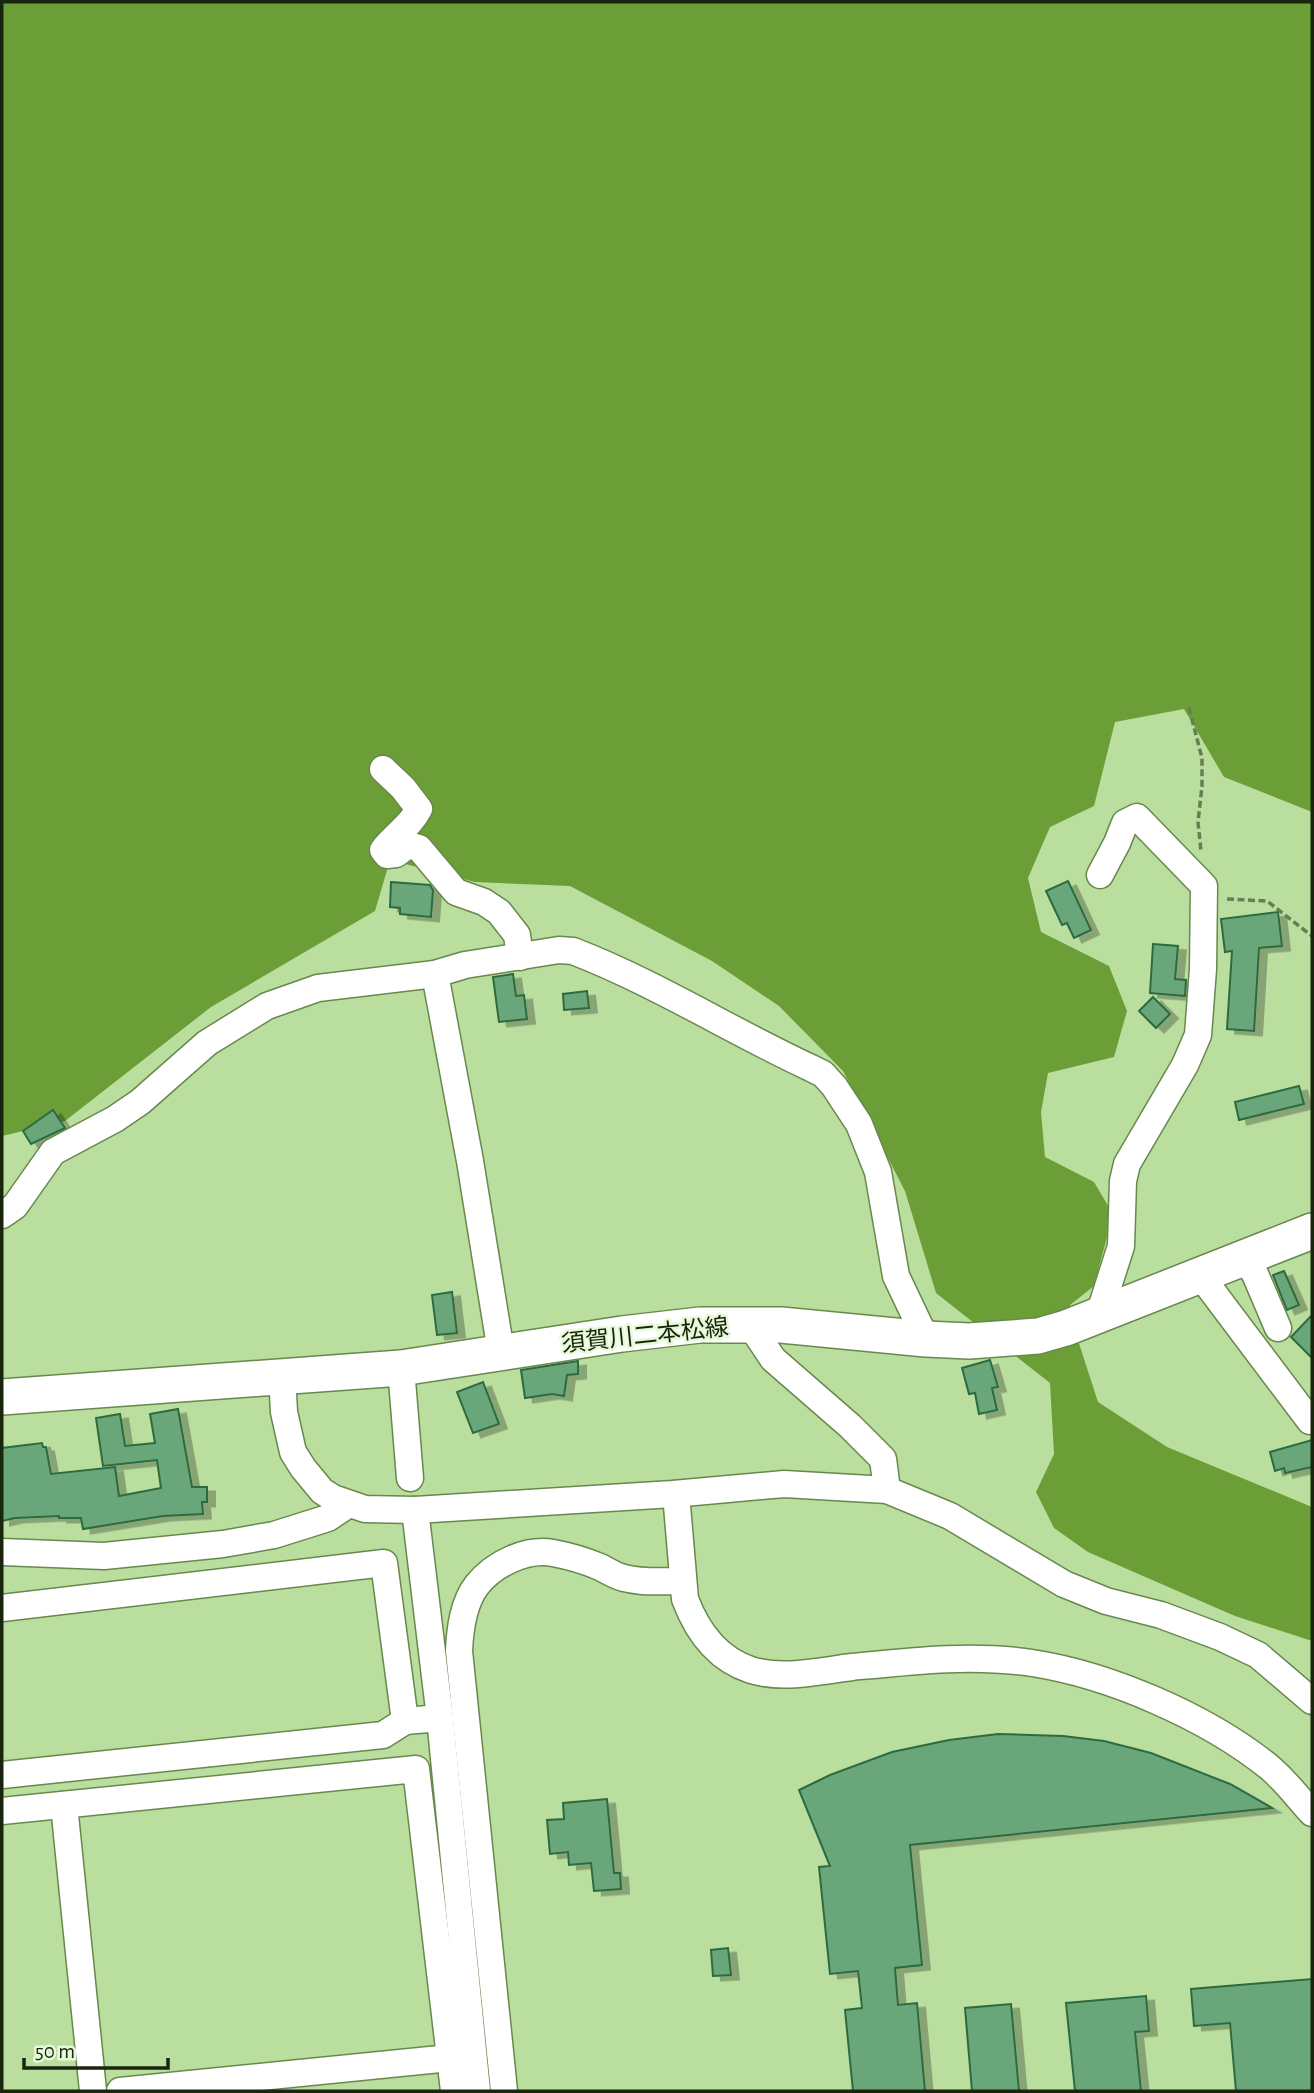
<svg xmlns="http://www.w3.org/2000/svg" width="1314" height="2093" viewBox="0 0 1314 2093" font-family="'Alegreya Sans','Noto Sans JP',sans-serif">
<defs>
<filter id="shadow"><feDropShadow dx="8" dy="4.5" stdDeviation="0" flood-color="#0004"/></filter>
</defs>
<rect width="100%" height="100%" fill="#bade9e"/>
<path fill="#6b9e37" d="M2,2H1312V812L1224,777L1184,709L1115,722L1094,806L1050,827L1028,878L1041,932L1109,966L1127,1011L1114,1057L1048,1073L1041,1112L1045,1157L1094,1182L1113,1214L1094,1286L1070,1305L1074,1328L1098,1402L1167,1447L1312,1507V1641L1235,1616L1088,1552L1054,1528L1036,1492L1054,1454L1050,1383L936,1293L905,1191L843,1071L779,1006L712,961L570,886L475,882L390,860L375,911L211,1007L65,1121L2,1136Z"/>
<g fill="#69a77a" stroke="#2d6b41" stroke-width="2" filter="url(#shadow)">
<path d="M1068,881L1091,930L1074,938L1067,923L1062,925L1046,891Z"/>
<path d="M391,882L430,885L433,890L431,917L400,914V908L390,907Z"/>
<path d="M1278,912L1282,946L1259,948L1254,1031L1227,1029L1232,951L1225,952L1221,919Z"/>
<path d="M1153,944L1178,946L1175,979L1186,980L1185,996L1150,993Z"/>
<path d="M513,974L516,996L524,995L527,1019L499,1022L493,977Z"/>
<path d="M587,991L589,1008L564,1010L563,994Z"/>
<path d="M1153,997L1170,1014L1156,1028L1139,1011Z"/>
<path d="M1299,1086L1304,1104L1239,1120L1235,1102Z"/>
<path d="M53,1110L65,1128L31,1144L23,1131Z"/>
<path d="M1284,1271L1299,1305L1287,1310L1273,1275Z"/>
<path d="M452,1292L457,1333L437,1335L432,1295Z"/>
<path d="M1312,1315V1358L1291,1337Z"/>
<path d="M990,1360L998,1387L992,1388L997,1410L979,1414L975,1393L969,1394L962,1368Z"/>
<path d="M578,1361V1374L567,1375L564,1396L552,1394L525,1398L521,1370Z"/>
<path d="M483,1382L499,1424L473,1433L457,1392Z"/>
<path d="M178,1409L192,1487H207V1502H202L203,1514L163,1516L83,1529L81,1518H59V1516L15,1518L2,1521V1448L42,1443L43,1447H46L51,1474L115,1467L119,1496L161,1488L157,1460L103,1466L96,1418L120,1414L125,1446L155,1443L150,1414Z"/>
<path d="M1312,1440V1467L1285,1473L1284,1468L1275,1471L1270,1452Z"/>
<path d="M998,1734L1063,1736L1104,1741L1151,1753L1230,1784L1272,1808L910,1845L922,1965L895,1968L898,2005L917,2003L925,2091H853L845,2010L862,2008L858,1971L830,1974L819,1867L830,1866L799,1790L830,1775L892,1752L949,1740Z"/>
<path d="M607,1799L614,1873H620L621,1889L594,1891L591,1863L569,1865L568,1852L550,1854L547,1820L564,1819L563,1803Z"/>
<path d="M728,1948L731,1975L713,1976L711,1950Z"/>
<path d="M1312,1979V2091H1236L1230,2023L1194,2026L1191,1989Z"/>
<path d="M1146,1996L1149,2031L1135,2032L1141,2091H1075L1066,2003Z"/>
<path d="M1011,2004L1019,2091H972L965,2008Z"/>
</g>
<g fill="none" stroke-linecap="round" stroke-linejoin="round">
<defs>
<g id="minor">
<path d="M383,769L403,788L419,809C411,825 394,836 383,850L387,855L396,854L408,845L419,848L456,892L484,902L499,912L517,935L520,957"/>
<path d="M435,974L470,1161L501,1352"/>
<path d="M2,1215L15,1206L53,1152L115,1119L140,1102L207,1043L267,1006L318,988L435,974L465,965L559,950L573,951C656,983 731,1031 811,1068L823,1074L834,1086L859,1124L878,1172L896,1276L926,1339"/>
<path d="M1244,1258L1255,1274L1278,1328"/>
<path d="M1200,1275L1310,1421"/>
<path d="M1099,1315L1121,1246L1123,1181L1127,1164L1185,1065L1198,1035L1203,969L1204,886L1137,817L1125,823L1117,843L1100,875"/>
<path d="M751,1326L773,1359L850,1426L883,1459L887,1490"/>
<path d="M401,1368L410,1478"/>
<path d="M282,1375L284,1412L293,1452L303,1468L322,1491L333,1498L365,1509L415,1510L673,1494L784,1484L887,1490L950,1516L1064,1584L1106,1601L1161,1615L1220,1637L1258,1655L1312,1701"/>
<path d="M676,1494L685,1599C697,1631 717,1659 751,1670C783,1680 819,1671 852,1667C912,1661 972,1654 1032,1663C1110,1675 1207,1717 1269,1767C1285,1780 1298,1798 1312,1813"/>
<path d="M415,1510L440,1718L477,2091"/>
<path d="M2,1552L104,1556L223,1544L274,1535L328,1518L349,1504"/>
<path d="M2,1608L384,1563L405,1721L440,1718"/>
<path d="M2,1775L383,1735L405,1721"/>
<path d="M64,1805L93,2091"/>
<path d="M2,1811L416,1769L454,2091"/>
<path d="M120,2091L450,2058"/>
<path d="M504,2091L459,1651C460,1629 463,1603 477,1585C494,1564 526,1548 553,1553C569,1556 586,1561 600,1567C608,1571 615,1576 624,1578C643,1583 663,1581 683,1581"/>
</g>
<path id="major" d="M2,1397L401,1368L622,1334L700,1325H781L926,1339L969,1341L1038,1336L1066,1328L1312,1231"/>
</defs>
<use href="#minor" stroke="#68884d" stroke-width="29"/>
<use href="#major" stroke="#68884d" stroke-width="38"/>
<g stroke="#667e52" stroke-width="3.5" stroke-dasharray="7 3.5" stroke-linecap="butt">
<path d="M1189,708L1202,758V786L1198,822L1201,851"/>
<path d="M1227,899L1267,901L1312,936"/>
</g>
<use href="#minor" stroke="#fff" stroke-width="26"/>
<use href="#major" stroke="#fff" stroke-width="35"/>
</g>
<g text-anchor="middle" stroke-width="5" stroke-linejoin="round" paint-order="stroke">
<g font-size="24" fill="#19260d" stroke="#e6f9d9">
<text transform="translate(645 1335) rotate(-6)" y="8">須賀川二本松線</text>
</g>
</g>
<rect width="1314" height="2093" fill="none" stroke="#19260d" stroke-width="7"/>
<path d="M24 2058v10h144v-10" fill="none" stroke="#19260d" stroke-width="3.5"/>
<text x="35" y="2058" font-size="21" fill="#19260d" stroke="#e6f9d9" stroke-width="5" paint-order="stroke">50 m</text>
</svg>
